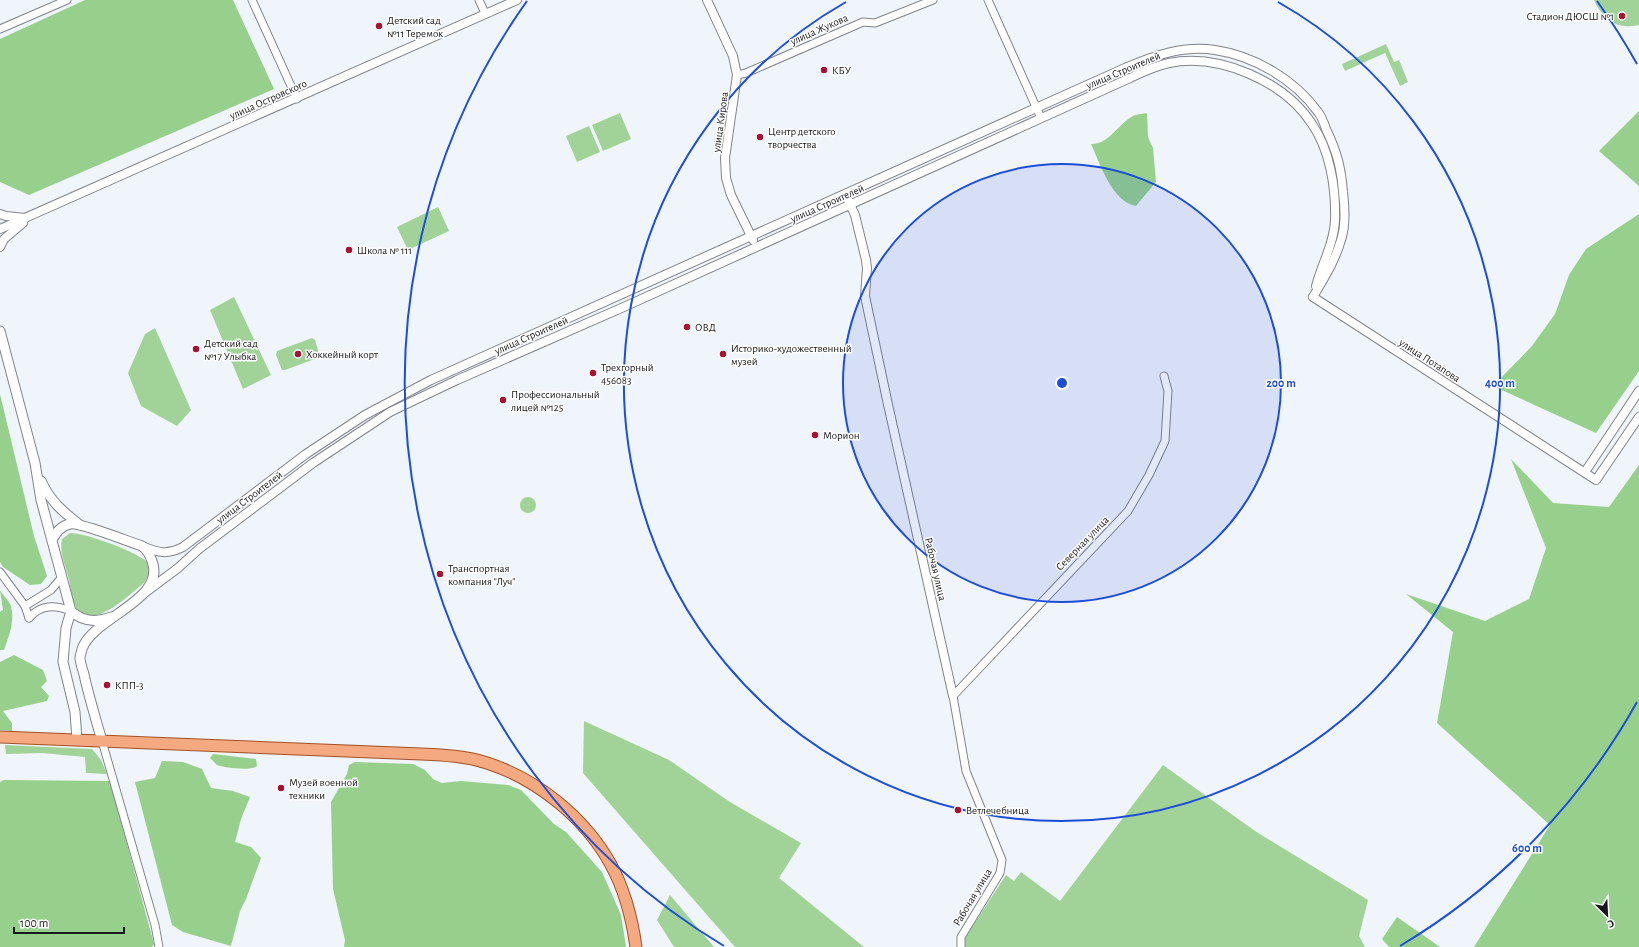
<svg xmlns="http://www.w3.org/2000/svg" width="1639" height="947" viewBox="0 0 1639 947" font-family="'Alegreya Sans',sans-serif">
<rect width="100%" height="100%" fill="#f0f4fb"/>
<g fill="#a1d398">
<path d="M1594,0H1639V25C1617,30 1603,20 1594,0Z"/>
<path d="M1386,44L1394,62L1399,60L1408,82L1400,86L1385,53L1345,71L1342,64Z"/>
<path d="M620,113L631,139L603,151L592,125Z"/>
<path d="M589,126L600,152L577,162L566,136Z"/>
<path d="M438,207L449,231L408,250L397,227Z"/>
<path d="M234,297L271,375L243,389L210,310Z"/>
<path d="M155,328L191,410L177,426L141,406L128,373L145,334Z"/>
<path d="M312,338L315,340L320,357L285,370H282L276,355L277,351Z"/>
<circle cx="528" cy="505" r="8"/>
<path d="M70,533C83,532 141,553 148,563L149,574L145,582C131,593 95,630 78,610C72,603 71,589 69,580C66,567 59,552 62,539Z"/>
<path d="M584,721L669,760L730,802L801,843L779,878L864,947H735L583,773Z"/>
<path d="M5,745L92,749L101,760L107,774L86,773L85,757L42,753L6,754Z"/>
<path d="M1163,765L1255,831L1368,900L1359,936L1365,947H959L1006,875L1014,881L1021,872L1060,901Z"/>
<path d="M670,895L714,947H674L657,920Z"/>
</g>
<g fill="#96d08c">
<path d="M85,0H233L274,89L29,195L0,182V39Z"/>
<path d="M1639,111V186L1599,151Z"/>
<path d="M1147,113L1148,137L1153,148L1156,182L1136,206C1112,202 1100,163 1091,144C1109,145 1119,122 1135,115C1138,114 1144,114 1147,113Z"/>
<path d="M1639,214V371L1596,433L1493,386L1532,346L1555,314L1569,275L1586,249Z"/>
<path d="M0,394L34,536L47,576L41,584L30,585L3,567L0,562Z"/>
<path d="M1511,459L1553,503L1609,507L1639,465V947H1474L1550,825L1437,723L1453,632L1406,594L1485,621L1529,599L1546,548Z"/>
<path d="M0,590C3,595 9,601 11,606C15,621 9,636 4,650H0V612L3,610Z"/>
<path d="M14,655L43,670L47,681L41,687L49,696L47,701L3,711L12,723V731L0,730V662Z"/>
<path d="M213,754L256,759L257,766C251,771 225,768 217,765L210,758Z"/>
<path d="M162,761L183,762L202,769L211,788L233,791L250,797L241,819L235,842L251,847L261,858L246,899L240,911L231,946L183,932L172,925L135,782L155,778Z"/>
<path d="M355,762L413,764L425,770L433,779L442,783L461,781L508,785L521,790L554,824L566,832L602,872L621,915L626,947H344L345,940L333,889L331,802L347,774L349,765Z"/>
<path d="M4,780L110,781L154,944L152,947H0V782Z"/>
<path d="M1397,917L1440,947H1389L1382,939Z"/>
</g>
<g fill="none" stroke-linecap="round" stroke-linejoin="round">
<defs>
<g id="minor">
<path d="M252,0L297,99"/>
<path d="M479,0L485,13"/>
<path d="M988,0L1041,118"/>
<path d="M0,29L67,0"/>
<path d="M737,75L746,73L863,22L875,23L933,0"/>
<path d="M0,572L25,606L29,618"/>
<path d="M25,606L51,590L62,577"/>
<path d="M29,618C41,604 55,605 71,611"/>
<path d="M102,741L155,925L159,947"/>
<path d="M961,947V937L1000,873L1002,860L966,771L953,696L1128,511L1149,475L1165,441L1168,391L1164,376"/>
</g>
<g id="tertiary">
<path d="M707,0L733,56L737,75L725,158L726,178L731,195L753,240"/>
<path d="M848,200L855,215L866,260L867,268L865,296L887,400L953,696"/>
<path d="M0,214L6,216L25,218"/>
<path d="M0,229L517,0"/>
<path d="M0,247L4,239L23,223"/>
<path d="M1313,297L1596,480L1639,417"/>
<path d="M1585,472L1639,391"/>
<path d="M142,546C159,553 167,555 183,547L306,454L365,415L431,380L1125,68C1153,56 1183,45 1215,50C1255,56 1295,80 1318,112C1322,117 1324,123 1326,129C1337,152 1341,167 1343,192C1345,208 1346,225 1341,240C1335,261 1324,278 1313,297"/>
<path d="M146,592L178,568L199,549L313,463L390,412L457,380L626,306L1130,78C1142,72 1155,66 1169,63C1219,53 1284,81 1312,124C1330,150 1336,188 1335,220C1334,243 1322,264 1316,286"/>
</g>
<g id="secondary">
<path d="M0,331L35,463L41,500L71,611L66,628L63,662L75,712L77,740"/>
<path d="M41,481C51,502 62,511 80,525"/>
<path d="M52,540C56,533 60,526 70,524C80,522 129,542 142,546C147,550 150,555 152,561C167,600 93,617 82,649C82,651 80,655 80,658C80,664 84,672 85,679C90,700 96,720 102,741"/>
<path d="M71,611C83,622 96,623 111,617"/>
</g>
<path id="primary" d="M0,737L421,754C443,755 466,756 487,763C537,779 584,817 610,863C624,888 632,918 636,947"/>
</defs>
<use href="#minor" stroke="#81848a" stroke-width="9"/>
<use href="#tertiary" stroke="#81848a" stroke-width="10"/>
<use href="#secondary" stroke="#81848a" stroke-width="11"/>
<use href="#primary" stroke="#a25127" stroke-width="13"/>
<use href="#minor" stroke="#fff" stroke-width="7"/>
<use href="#tertiary" stroke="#fff" stroke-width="8"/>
<use href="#secondary" stroke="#fff" stroke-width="9"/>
<use href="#primary" stroke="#f4a981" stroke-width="11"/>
</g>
<circle cx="1062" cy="383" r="219" fill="#1d4ed8" fill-opacity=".12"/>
<g fill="none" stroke="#1d4ed8" stroke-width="2">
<circle cx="1062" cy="383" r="219"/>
<path d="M1278 2A438 438 0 1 1 846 2"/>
<path d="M1637 702A657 657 0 0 1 1400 946M724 946A657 657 0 0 1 527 1M1597 1A657 657 0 0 1 1637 64"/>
</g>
<g fill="#a91132" stroke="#fff" stroke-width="1.5">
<circle cx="1622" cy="16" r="4"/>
<circle cx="379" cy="26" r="4"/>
<circle cx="824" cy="70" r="4"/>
<circle cx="760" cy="137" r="4"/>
<circle cx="349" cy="250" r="4"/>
<circle cx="687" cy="327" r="4"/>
<circle cx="196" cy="349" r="4"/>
<circle cx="298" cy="354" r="4"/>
<circle cx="723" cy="354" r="4"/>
<circle cx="593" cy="373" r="4"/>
<circle cx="503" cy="400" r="4"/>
<circle cx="815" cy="435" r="4"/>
<circle cx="440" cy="574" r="4"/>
<circle cx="107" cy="685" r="4"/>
<circle cx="281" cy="788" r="4"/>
<circle cx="958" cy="810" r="4"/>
</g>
<g text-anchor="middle" stroke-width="3" stroke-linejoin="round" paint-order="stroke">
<g font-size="11" fill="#18191b" stroke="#fff" text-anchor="start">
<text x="1614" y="20" text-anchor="end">Стадион ДЮСШ №1</text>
<text x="387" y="24">Детский сад<tspan x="387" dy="13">№11 Теремок</tspan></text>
<text x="832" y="74">КБУ</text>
<text x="768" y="135">Центр детского<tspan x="768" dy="13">творчества</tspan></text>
<text x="357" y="254">Школа № 111</text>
<text x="695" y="331">ОВД</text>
<text x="204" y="347">Детский сад<tspan x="204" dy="13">№17 Улыбка</tspan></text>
<text x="731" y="352">Историко-художественный<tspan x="731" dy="13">музей</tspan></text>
<text x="306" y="358">Хоккейный корт</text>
<text x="601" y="371">Трехгорный<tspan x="601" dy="13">456083</tspan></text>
<text x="511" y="398">Профессиональный<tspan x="511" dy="13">лицей №125</tspan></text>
<text x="823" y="439">Морион</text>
<text x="448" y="572">Транспортная<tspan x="448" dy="13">компания "Луч"</tspan></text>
<text x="115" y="689">КПП-3</text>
<text x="289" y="786">Музей военной<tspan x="289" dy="13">техники</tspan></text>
<text x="966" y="814">Ветлечебница</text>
</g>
<g font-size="11" fill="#18191b" stroke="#fff">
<text transform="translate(819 29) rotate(-24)" y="4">улица Жукова</text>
<text transform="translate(1123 70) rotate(-23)" y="4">улица Строителей</text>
<text transform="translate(268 99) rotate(-24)" y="4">улица Островского</text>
<text transform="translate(720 122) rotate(-82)" y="4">улица Кирова</text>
<text transform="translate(827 203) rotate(-24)" y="4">улица Строителей</text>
<text transform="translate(531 335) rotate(-24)" y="4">улица Строителей</text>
<text transform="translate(1430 360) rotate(33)" y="4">улица Потапова</text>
<text transform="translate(249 497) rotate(-37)" y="4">улица Строителей</text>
<text transform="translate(1082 543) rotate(-46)" y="4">Северная улица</text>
<text transform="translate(936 569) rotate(77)" y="4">Рабочая улица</text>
<text transform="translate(972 897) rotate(-59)" y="4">Рабочая улица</text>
</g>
</g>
<circle cx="1062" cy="383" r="6" fill="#1d4ed8" stroke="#fff" stroke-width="2"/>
<g font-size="12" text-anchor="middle" font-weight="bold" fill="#1d4ed8" stroke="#fff" stroke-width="3" stroke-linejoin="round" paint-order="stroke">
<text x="1281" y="387">200 m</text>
<text x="1500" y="387">400 m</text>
<text x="1527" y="852">600 m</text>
</g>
<g transform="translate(1607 915) rotate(156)" stroke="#ffffff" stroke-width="3" paint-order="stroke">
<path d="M0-3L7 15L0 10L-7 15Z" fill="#18191b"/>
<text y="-6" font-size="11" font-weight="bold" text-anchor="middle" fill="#18191b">С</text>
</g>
<path d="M14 927v6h110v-6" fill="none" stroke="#18191b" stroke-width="2"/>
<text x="20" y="927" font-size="12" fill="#18191b" stroke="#ffffff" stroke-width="3" paint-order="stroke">100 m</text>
</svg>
